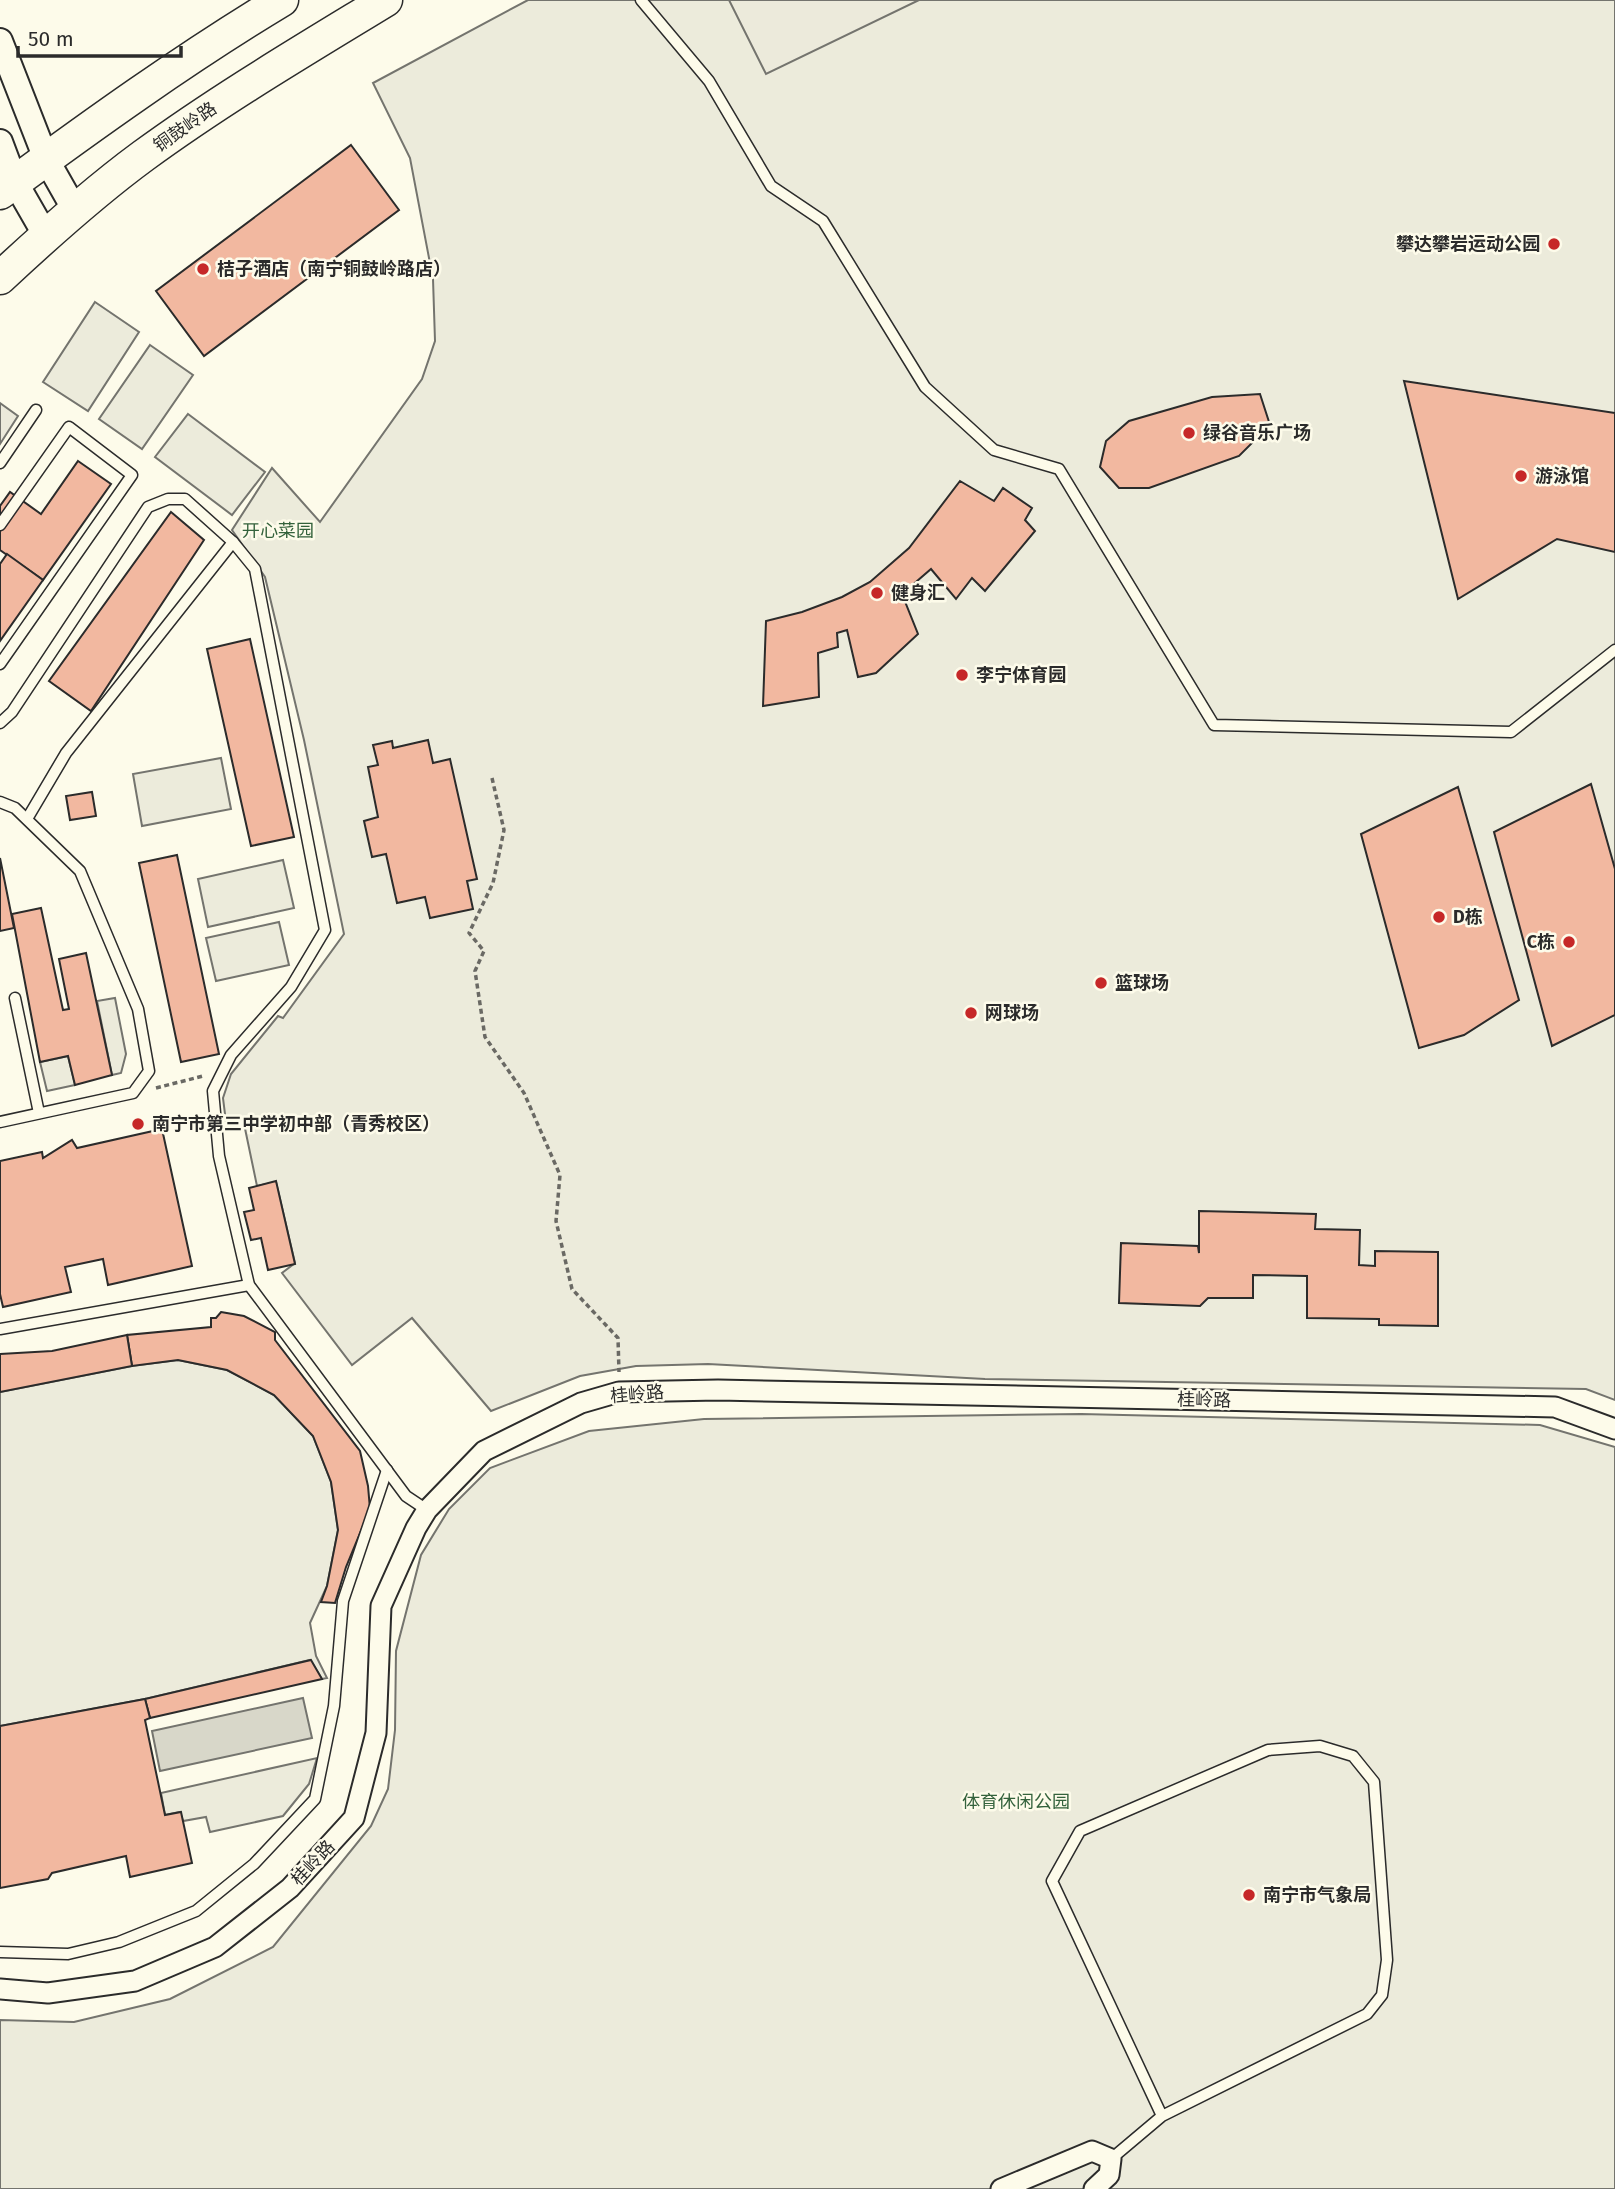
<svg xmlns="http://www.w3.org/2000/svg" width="1615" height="2189" viewBox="0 0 1615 2189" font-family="'Fira Sans','Noto Sans SC',sans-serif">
<rect width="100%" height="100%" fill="#fdfbea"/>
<g fill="#ecebdb" stroke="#74746e" stroke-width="2">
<path d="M528,0H1615V1400L1586,1389L985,1379L708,1364L636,1366L580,1376L491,1411L412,1318L352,1365L282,1273L295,1263L276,1182L257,1186L243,1119L226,1122L223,1098L231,1074L278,1016L283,1018L344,934L304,740L265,577L232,530L272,468L320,522L422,379L435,341L433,279L410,158L373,83Z"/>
<path d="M95,302L139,332L88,411L43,382Z"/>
<path d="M150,345L193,375L142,449L99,419Z"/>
<path d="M188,414L265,472L232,515L155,457Z"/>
<path d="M221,758L231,809L142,826L133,774Z"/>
<path d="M283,860L294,908L208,927L198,879Z"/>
<path d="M279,922L289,965L216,981L206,938Z"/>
<path d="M115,998L126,1054L121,1073L112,1075L97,1001Z"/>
<path d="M68,1056L75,1085L47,1091L40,1062Z"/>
<path d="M178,1360L227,1370L274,1395L313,1436L331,1482L338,1530L327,1586L310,1623L316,1656L327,1678L322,1679L310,1660L145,1699L0,1726V1392L132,1366Z"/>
<path d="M1081,1414L1540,1425L1615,1447V2189H0V2020L74,2022L170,1999L273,1947L371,1826L388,1789L395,1730L396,1651L421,1555L449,1509L490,1468L589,1431L704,1419Z"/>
<path d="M317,1758L309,1784L283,1816L210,1832L206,1817L183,1821L180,1812L165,1815L161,1793Z"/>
</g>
<g fill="#eceadb" stroke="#74746e" stroke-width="2">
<path d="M729,0H919L766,74Z"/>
<path d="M0,403L18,416L0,444Z"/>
</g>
<path fill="#d8d7c9" stroke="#74746e" stroke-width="2" d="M303,1698L312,1738L160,1771L152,1731Z"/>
<g fill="#f2b8a0" stroke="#2b2b2b" stroke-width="2">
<path d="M351,145L399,210L204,356L156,291Z"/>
<path d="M1404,381L1615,413V552L1557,539L1458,599Z"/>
<path d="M1260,394L1270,425L1239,456L1149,488H1119L1100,467L1106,441L1129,421L1212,397Z"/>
<path d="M78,461L111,484L43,580L0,550V506L10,492L41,514Z"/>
<path d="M960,481L994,501L1003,488L1032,508L1025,520L1035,531L985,591L972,578L956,599L931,569L902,594L918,634L876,673L858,677L847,630L837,633L838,647L818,653L819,697L763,706L766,621L802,612L842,597L870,582L909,548Z"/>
<path d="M171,512L204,540L91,711L49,681Z"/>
<path d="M7,554L43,580L0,641V564Z"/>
<path d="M250,639L294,837L251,846L207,649Z"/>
<path d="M428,740L433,763L450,759L477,879L467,881L473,909L430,918L425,897L397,903L386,854L372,857L364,821L378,817L368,767L378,765L373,745L392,741L393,748Z"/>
<path d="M1591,784L1615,869V1015L1552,1046L1494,832Z"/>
<path d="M1458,787L1519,1000L1464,1035L1419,1048L1361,834Z"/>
<path d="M92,792L96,816L70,820L66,796Z"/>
<path d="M177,855L219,1054L181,1062L139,863Z"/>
<path d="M0,858L14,928L0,931Z"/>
<path d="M41,908L63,1010L69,1009L59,959L86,953L112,1075L75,1085L68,1056L40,1062L12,914Z"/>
<path d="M162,1129L192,1266L108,1285L103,1259L65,1267L71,1292L3,1307L0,1294V1161L42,1152L43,1158L72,1140L77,1148Z"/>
<path d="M276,1181L295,1264L268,1270L261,1238L251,1240L244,1212L254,1210L249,1188Z"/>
<path d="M1199,1211L1316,1214L1315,1229L1360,1230L1359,1265L1375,1266V1251L1438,1252V1326L1379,1325V1319L1307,1318V1276L1253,1275V1298H1208L1200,1306L1119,1303L1121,1243L1198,1246L1199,1253Z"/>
<path d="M221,1312L244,1316L275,1332V1340L360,1451L368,1486L370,1509L346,1567L335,1603L321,1602L327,1586L338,1530L331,1482L313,1436L274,1395L227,1370L178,1360L132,1366L127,1335L211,1327V1318H216Z"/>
<path d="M127,1335L132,1366L0,1392V1354L52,1351Z"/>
<path d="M311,1660L322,1679L150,1718L145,1699Z"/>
<path d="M145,1699L150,1718L145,1720L165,1815L181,1812L192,1863L130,1877L126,1856L52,1873L48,1879L0,1888V1726Z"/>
</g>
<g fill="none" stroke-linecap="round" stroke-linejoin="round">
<defs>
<g id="service">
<path d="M641,0L709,81L771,186L823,221L925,387L994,450L1059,469L1214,725L1511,732L1615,650"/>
<path d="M0,463L36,410"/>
<path d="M0,525L69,427L132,475L0,664"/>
<path d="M0,723L12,712L148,507L168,499H185L233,542L255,569L325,930L291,987L231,1055L213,1091L219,1156L249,1285L406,1496L427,1510"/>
<path d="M0,802L15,808L80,871L138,1009L149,1071L133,1093L0,1122"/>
<path d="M27,819L66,753L233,542"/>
<path d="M15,998L39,1113"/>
<path d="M0,1329L249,1285"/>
<path d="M0,1952L68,1954L119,1942L196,1911L254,1864L315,1799L334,1706L343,1601L387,1470"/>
<path d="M1111,2159L1162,2116L1052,1881L1080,1831L1268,1750L1320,1746L1353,1756L1374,1782L1387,1960L1382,1995L1367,2014L1162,2116"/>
</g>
<g id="minor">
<path d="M0,1989L48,1993L135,1981L215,1947L290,1888L354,1818L376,1733L381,1606L416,1528L427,1510L484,1451L581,1403L619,1392L718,1390L1555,1407L1615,1429"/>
<path d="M1001,2189L1092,2151L1111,2159L1109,2175L1094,2189"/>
</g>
<g id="tertiary">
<path d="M0,41L46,159L76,212"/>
<path d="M0,142L15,182L46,236"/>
</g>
<g id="primary">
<path d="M0,193C91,126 184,59 282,0"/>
<path d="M0,278C45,236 94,192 143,156C221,99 304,50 386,0"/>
</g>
</defs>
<use href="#service" stroke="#2b2b2b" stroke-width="13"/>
<use href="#minor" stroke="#2b2b2b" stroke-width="23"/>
<use href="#tertiary" stroke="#2b2b2b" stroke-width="28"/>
<use href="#primary" stroke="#2b2b2b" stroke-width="35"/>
<g stroke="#6a6964" stroke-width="3.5" stroke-dasharray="5 3.5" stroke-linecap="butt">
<path d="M492,778L504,830L493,883L469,933L484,951L475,971L485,1037L524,1093L560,1175L556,1221L572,1289L618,1338L619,1372"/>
<path d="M156,1088L203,1076"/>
</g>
<use href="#service" stroke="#fdfbea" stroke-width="10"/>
<use href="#minor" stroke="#fdfbea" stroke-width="19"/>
<use href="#tertiary" stroke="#fdfbea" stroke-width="24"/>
<use href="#primary" stroke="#fdfbea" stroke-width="32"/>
</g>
<g fill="#c62828" stroke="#fdfbea" stroke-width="2.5">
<circle cx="1554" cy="244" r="7"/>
<circle cx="203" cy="269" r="7"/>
<circle cx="1189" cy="433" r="7"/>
<circle cx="1521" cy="476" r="7"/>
<circle cx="877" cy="593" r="7"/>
<circle cx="962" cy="675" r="7"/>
<circle cx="1439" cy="917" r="7"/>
<circle cx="1569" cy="942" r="7"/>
<circle cx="1101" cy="983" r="7"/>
<circle cx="971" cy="1013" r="7"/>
<circle cx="138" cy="1124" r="7"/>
<circle cx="1249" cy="1895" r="7"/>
</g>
<g text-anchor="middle" stroke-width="5" stroke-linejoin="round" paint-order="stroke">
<g font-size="18" fill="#2b2b2b" stroke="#fdfbea">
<text transform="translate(185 127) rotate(-35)" y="6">铜鼓岭路</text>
<text transform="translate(637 1394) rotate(-5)" y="6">桂岭路</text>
<text transform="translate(1204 1400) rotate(1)" y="6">桂岭路</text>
<text transform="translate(313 1863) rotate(-47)" y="6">桂岭路</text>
</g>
<g font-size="18" font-weight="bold" fill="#2b2b2b" stroke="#fdfbea" text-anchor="start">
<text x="1540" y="250" text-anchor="end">攀达攀岩运动公园</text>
<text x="217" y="275">桔子酒店（南宁铜鼓岭路店）</text>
<text x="1203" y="439">绿谷音乐广场</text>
<text x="1535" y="482">游泳馆</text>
<text x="891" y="599">健身汇</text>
<text x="976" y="681">李宁体育园</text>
<text x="1453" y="923">D栋</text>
<text x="1555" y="948" text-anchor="end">C栋</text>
<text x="1115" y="989">篮球场</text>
<text x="985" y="1019">网球场</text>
<text x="152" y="1130">南宁市第三中学初中部（青秀校区）</text>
<text x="1263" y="1901">南宁市气象局</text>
</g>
<g font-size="18" fill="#34623c" stroke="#fdfbea">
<text x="278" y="537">开心菜园</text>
<text x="1016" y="1808">体育休闲公园</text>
</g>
</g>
<path d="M18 46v10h163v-10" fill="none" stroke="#2b2b2b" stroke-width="3.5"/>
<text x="28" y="46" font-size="21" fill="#2b2b2b" stroke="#fdfbea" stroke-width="5" paint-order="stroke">50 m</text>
</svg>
